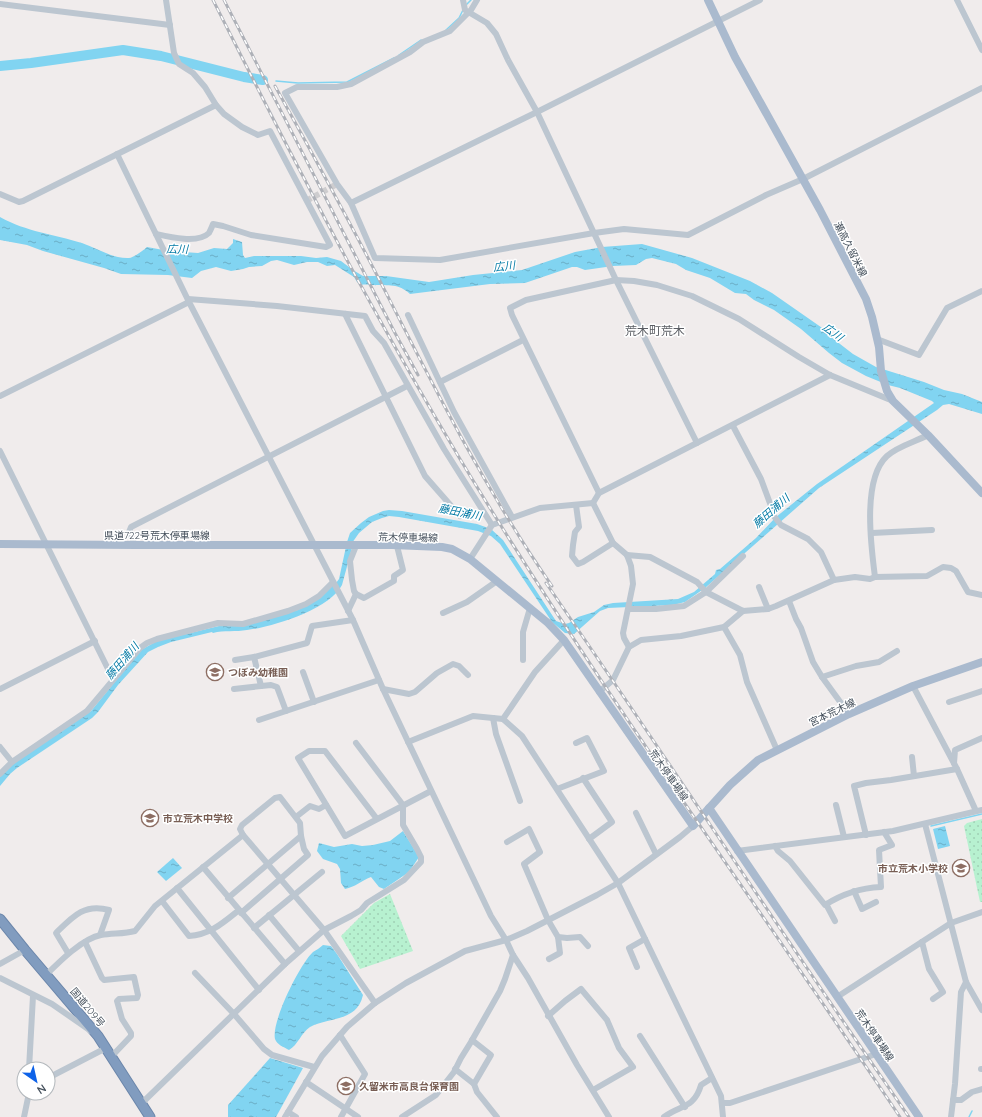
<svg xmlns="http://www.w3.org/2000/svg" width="982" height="1117" viewBox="0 0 982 1117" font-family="Quicksand,'Noto Sans JP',sans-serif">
<defs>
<pattern id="park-dots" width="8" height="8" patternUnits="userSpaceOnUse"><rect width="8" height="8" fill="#b7f1d0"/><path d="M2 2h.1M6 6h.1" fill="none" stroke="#9fd0b5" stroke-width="1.8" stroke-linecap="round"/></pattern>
<pattern id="water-ripples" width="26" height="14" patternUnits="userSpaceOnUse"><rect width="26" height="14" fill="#81d4f1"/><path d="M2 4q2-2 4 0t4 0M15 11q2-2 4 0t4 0" fill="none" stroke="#6baec6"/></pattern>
</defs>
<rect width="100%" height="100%" fill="#f0ecec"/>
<g fill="url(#park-dots)">
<path d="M982,819V902H980L964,826L967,823Z"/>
<path d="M390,894L413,951L360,969L341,936L374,903Z"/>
</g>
<g fill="url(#water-ripples)">
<path d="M0,217C27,232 53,234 82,243C96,248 114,259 129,258C133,258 144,250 147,247L169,251L198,253L214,248L227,249L233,243V239L242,242L243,255L245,258L254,256H301L316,258L327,257L341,261L353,270L363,276H386L429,282L473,275L522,270L575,252L602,247L642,244L692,258L750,281L772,293L828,332L831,337L853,354L876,367L924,382L944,390L962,394L982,402V414L949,404L943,405L937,410L819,488L705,588L685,602L673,605L608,608L600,611L574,634L565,633L552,622L500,544L491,536L478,531L399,517L389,516L382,518L372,522L359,533L352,543V548L342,585C330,609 273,627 247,630C236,632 224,630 213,633L212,632L171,642L158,647L148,652L118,685L98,712L92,718L17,768L10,774L0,786V777L13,763L91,711L141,650L157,641L219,626L230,625L298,610L336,583L339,579L347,542L350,533L361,523L369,517L383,511L389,510L402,511L477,524L491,529L503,540L556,621L565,624L569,623L578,617L594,612L604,605L613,603L678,599L694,592L715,574L716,570L720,569L756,538L776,517L817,484L934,403L932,401L900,388L888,385L866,376L842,363L829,353L801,329L774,310L754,300L746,294L735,293L710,278L686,270L676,264L652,258L646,259L636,265L613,266L585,270L577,267H572L525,283L490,284L410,294C398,283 389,286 374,285C369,285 366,284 361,285L357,282L354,277L335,265L327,266L318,262H307L294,265L277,260L271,261L262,266L249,267L243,269L231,271L216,267L201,271L192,278L168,275L121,274L104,268L43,251L27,245L0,240Z"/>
<path d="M945,826L950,846L938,849L933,829Z"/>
<path d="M403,831L419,857L409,872L384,889L379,887L371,877C361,881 355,887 345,889L341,883L340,869L337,864L323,859L317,851L319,843L334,847L352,844L362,846L373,845L390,841Z"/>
<path d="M173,858L182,868L166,881L157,872Z"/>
<path d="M323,945L331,946L337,954L363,995C357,1022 329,1017 310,1027C301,1033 298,1045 289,1050C284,1047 277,1045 275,1039C271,1022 300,964 313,952C316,950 320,948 323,945Z"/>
<path d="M270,1058L303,1068L276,1117H228V1105Z"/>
</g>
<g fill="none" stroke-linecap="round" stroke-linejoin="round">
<g stroke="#81d4f1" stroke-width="1.5">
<path d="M466,5L471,0"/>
<path d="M446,30L459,18L463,10"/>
<path d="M399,55L421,40"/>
<path d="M276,81L298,83L347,82L394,58"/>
<path d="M931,826L982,814"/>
<path d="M969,1117L972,1111"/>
</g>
<path stroke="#81d4f1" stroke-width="10" d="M0,66L31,63L123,50L161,56L244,77L263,80"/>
<path stroke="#cecdcf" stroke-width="6" stroke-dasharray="6 3" stroke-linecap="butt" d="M306,201L337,184"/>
<defs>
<path id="highway" d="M0,919L25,950L98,1036L150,1117"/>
</defs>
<use href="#highway" stroke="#6c87ab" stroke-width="11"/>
<g stroke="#bcc6d0" stroke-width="6">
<path d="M463,0L465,10L487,23L496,34L508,60L537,112L616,280L697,443"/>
<path d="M477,0L471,10L450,31L423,42L410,52L351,84L337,87H297L285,93L337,184L351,203L375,258L440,260L594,233L624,229L688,235L766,195L803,179L982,88"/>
<path d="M957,0L982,50"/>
<path d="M0,4L170,25"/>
<path d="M117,154L189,302L353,620L383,689L491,916L506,940L513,955L528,978L577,1065L609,1117"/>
<path d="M0,194L19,202L23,201L216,105"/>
<path d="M351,203L537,112L760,0"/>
<path d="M156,234C169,237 198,244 209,233C210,231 212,227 213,224L223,226L251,235L326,247L330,245L270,131L258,135L242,127L224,114L216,105L205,87L193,73L179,64L174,53L166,0"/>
<path d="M188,299L277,306L365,316L373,331L384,343L444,449L492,525"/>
<path d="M345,314L425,476L460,516"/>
<path d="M408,315L454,412L512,517"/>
<path d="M877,339L919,355L947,308L982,291"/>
<path d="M440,382L523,340"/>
<path d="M0,396L189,302"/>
<path d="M733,426L761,479L771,506L773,515L781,525L808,539L821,552L834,580"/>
<path d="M0,451L113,679"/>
<path d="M599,493L512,315L510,308L526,300L616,280L634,281L657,285L692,296L739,319L799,357L830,375L893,401"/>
<path d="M593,503L599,493L830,375"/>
<path d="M593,503L613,543L627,555L631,566L633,584L623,633L624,638L629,647"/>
<path d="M576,505L579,527L575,532L573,545L572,556L578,564L583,562L613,543"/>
<path d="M872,533L932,530"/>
<path d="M135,545L129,532L131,527L407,386"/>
<path d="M356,546L350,561L352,580L354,591L356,594L364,598L394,581V576L403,570L397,546"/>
<path d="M627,555L650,557L697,582L706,592L743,611L768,609L776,606L834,580L855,577L870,579L875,577L927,576L943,567L951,568L956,571L968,592L982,595"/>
<path d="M470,559L492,525L540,508L593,503"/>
<path d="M875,577C871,546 862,479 887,456C898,446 915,442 928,435"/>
<path d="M759,587L768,609"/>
<path d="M789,601L796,619L801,628L813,662L822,677L849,714"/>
<path d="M629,609H656L684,606L706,592L743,556"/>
<path d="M348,611L356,594"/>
<path d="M443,613L467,602L497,581"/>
<path d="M724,627L740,655L747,682L777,750"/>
<path d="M254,657L261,686"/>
<path d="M235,660L254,657L307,643L312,626L353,620"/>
<path d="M523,660V632L530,608"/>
<path d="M303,672L314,702"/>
<path d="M822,677L856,666L879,662L897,651"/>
<path d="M913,686L957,769L976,811"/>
<path d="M0,689L95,641"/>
<path d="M234,689L271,685L277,687L286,711"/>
<path d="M383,689L409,694L415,692L437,673L453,664L459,666L468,675"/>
<path d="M599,692L613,680L629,647L641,640L681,636L724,627L743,611"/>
<path d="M949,702L982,691"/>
<path d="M493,718L496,734L520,801"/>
<path d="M503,719L535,672L564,640"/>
<path d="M259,720L379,680"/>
<path d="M408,742L473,716L503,719L522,736L618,883L721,1096L723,1117"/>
<path d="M0,747L12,762"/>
<path d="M912,757L914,776"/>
<path d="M954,763L955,750L982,738"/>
<path d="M0,774L12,762L87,711L140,648L147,643L157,639L218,623L243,624L288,611L306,604L319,596L333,582"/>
<path d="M583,778L612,822L589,839"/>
<path d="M557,789L604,771L587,738L576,743"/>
<path d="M836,805L844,837"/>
<path d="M636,813L656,854"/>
<path d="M296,817L310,806L319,809L326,805"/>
<path d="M377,819L325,751H309L298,758L345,836C374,821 402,806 431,791"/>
<path d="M925,824L966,982L982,1010"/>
<path d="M866,835L854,786L866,783L891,780L957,769"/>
<path d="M507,842L529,829L540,852L524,864L548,920L558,937L567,938L580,937L588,946"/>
<path d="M775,846L778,851L790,861L825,905C842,894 860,888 881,887L879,850L892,845L884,832"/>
<path d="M737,851L893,831L982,810"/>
<path d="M203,867L285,964"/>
<path d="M177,888L259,990"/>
<path d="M854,891L862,909L876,902"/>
<path d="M228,898L301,836"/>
<path d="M162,901L189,936C210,935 224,922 239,910"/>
<path d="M826,904L835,921"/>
<path d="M241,913L308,855L304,849L301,836L300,823L280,797L275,798L242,825L240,829L243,835"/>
<path d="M269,915L299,951"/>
<path d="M254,928L322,872"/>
<path d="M85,942L102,978L104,980L134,977L138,995L137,998L119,999L117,1001L122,1019L131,1033V1036L112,1056"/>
<path d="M922,942L929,969L943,992L933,999"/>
<path d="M68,953L56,933C73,916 85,903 109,910L100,935"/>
<path d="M549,959L560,953L558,937"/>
<path d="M0,964L25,950"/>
<path d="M637,967L629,948L645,939"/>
<path d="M195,973L234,1014L264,1049L272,1055L314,1067"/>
<path d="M46,975C59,962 83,938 101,935C113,933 124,934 135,931L155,906L243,835L324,930L375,1003"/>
<path d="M0,978L52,1004L91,1031"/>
<path d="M837,997L951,923L982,912"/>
<path d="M548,1016L565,1001L581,989L607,1020L619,1048L633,1067L593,1090"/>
<path d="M340,1035L365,1074L341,1117"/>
<path d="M640,1036L685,1107"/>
<path d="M472,1040L491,1055L474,1084"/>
<path d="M29,1069L33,996"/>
<path d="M455,1069L474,1084L477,1092L497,1117"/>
<path d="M981,1069H982"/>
<path d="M48,1078L106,1048"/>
<path d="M306,1082L358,1117"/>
<path d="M953,1100H961L972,1092L982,1089"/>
<path d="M142,1103L285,964L324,930L351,916L361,910L367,903L404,880L421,862V857L417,849L403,825V805L356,743"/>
<path d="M722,1103H730L876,1054"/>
<path d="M288,1112L296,1117"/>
<path d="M24,1117L29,1093"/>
<path d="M285,1117L322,1056L347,1027L375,1003L406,983L465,951L506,940L527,931L597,895L618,883L680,837L693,826"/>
<path d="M402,1117L436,1095L454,1072L461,1058L471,1042L500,991L505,979L513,955"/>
<path d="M664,1117C680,1105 694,1109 701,1085L712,1078"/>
<path d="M951,1117L955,1084L961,992L966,982"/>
</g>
<g stroke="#aabace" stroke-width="8">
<path d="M708,0L735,57L820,210L866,299L872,317L879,347L881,371L887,391L893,401L928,435L982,493"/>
<path d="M0,544L135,545H392L442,547L452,549L470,559L548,623L564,640L693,826L730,785L758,760L849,714L913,686L982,662"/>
<path d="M709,808L919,1117"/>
</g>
<use href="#highway" stroke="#819cbf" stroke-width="9"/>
<defs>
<g id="rail">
<path d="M213,0C244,61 274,122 306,182C354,276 406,368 460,459C596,685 753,898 900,1117"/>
<path d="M224,0L395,333L418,375"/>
<path d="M275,86C311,151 346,215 380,281C433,385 485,490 552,586"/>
<path d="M546,583C668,760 786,940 909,1117"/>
</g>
</defs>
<use href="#rail" stroke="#aeb1b8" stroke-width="3"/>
<use href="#rail" stroke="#fff" stroke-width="1.5" stroke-dasharray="4.5" stroke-linecap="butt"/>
</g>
<defs>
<symbol id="school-ring" viewBox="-11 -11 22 22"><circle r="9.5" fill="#fff" stroke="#8d6e63" stroke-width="1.5"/><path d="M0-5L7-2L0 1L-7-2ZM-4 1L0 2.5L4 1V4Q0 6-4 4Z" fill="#8d6e63"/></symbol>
</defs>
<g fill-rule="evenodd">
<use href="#school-ring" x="205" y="662" width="20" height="20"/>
<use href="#school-ring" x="140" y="808" width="20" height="20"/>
<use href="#school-ring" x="951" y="858" width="20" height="20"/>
<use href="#school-ring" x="336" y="1076" width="20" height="20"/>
</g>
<g text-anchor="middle" stroke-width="3" stroke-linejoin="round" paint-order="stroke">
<g font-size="10" fill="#444f5b" stroke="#fff">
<text transform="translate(851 249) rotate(63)" y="4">瀬高久留米線</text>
<text x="157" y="539">県道722号荒木停車場線</text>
<text transform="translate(408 537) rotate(1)" y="4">荒木停車場線</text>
<text transform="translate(832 712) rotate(-26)" y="4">宮本荒木線</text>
<text transform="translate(669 775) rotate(55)" y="4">荒木停車場線</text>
<text transform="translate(88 1007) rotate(50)" y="4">国道209号</text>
<text transform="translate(875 1035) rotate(56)" y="4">荒木停車場線</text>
</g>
<g font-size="10" font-weight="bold" fill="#785e54" stroke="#fff" text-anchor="start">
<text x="228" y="676">つぼみ幼稚園</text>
<text x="163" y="822">市立荒木中学校</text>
<text x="948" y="872" text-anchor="end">市立荒木小学校</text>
<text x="359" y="1090">久留米市高良台保育園</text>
</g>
<g font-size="11" font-style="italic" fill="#057ba6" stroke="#fff">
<text transform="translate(177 249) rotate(1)" y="4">広川</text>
<text transform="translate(504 266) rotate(-6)" y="4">広川</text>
<text transform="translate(833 332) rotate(36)" y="4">広川</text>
<text transform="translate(771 511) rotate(-41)" y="4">藤田浦川</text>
<text transform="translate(460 512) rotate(11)" y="4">藤田浦川</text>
<text transform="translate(122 661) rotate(-49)" y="4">藤田浦川</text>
</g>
<g font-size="12" fill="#595c62" stroke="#fff">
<text x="655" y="335">荒木町荒木</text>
</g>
</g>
<g transform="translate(36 1081) rotate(146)"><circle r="19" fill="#ffffff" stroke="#b4b9bd"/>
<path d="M0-3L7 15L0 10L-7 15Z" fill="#0e62e8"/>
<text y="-6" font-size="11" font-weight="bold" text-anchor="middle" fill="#444f5b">N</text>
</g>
</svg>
